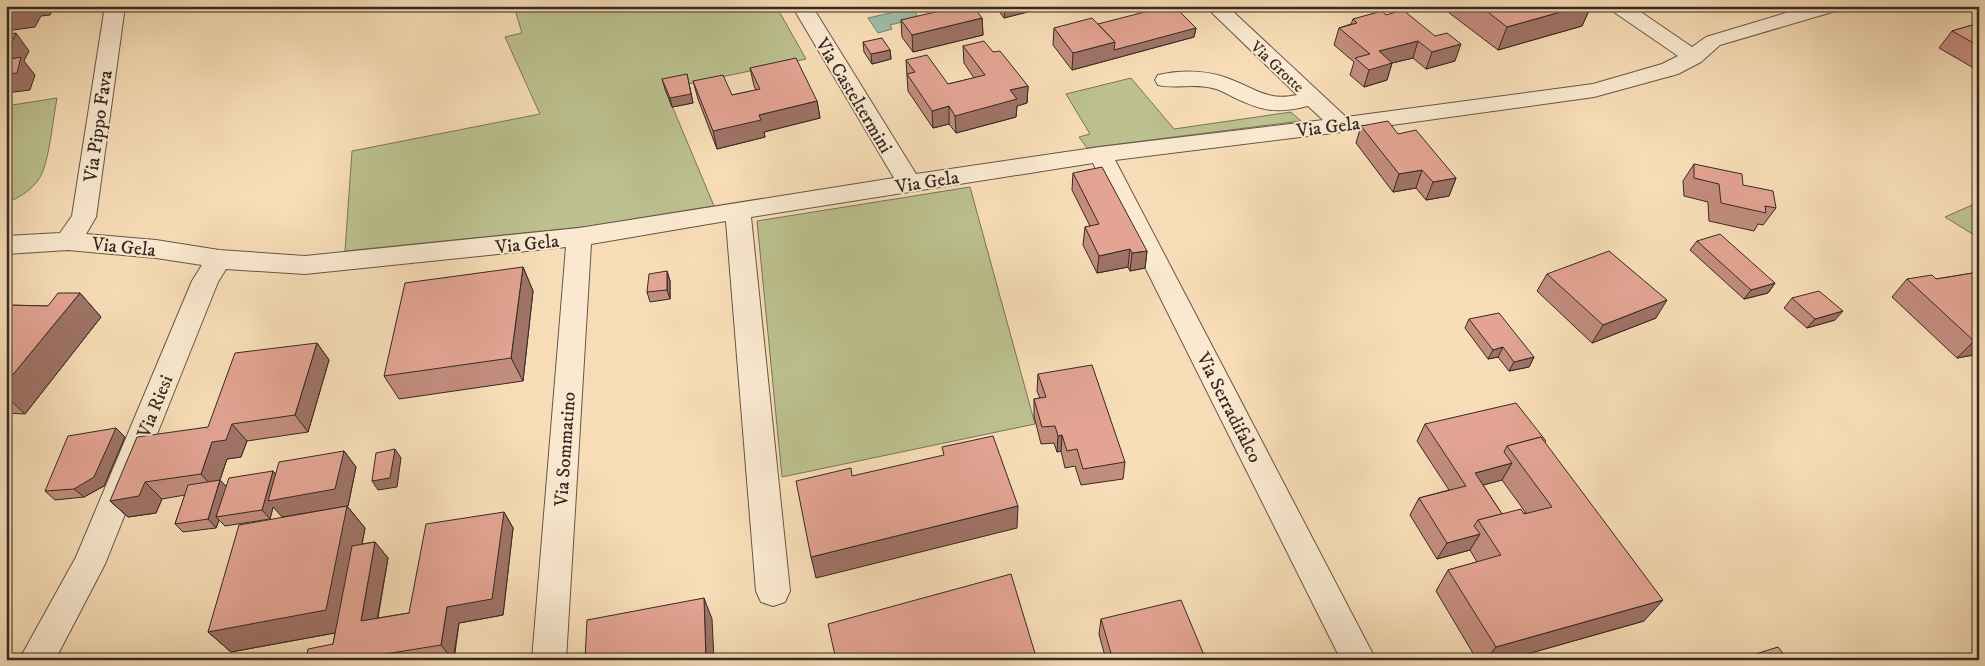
<svg xmlns="http://www.w3.org/2000/svg" width="1985" height="666" viewBox="0 0 1985 666" font-family="'IM FELL DW Pica',serif">
<rect width="100%" height="100%" fill="#f7ddb7"/>
<filter id="stains"><feTurbulence type="fractalNoise" baseFrequency=".004" numOctaves="4"/><feColorMatrix values="0 0 0 0 .2 0 0 0 0 .09 0 0 0 0 .02 0 0 0 .5 -.17"/></filter>
<radialGradient id="worn" r=".72"><stop offset=".6" stop-color="#630" stop-opacity="0"/><stop offset="1" stop-color="#630" stop-opacity=".3"/></radialGradient>
<g fill="#bcc18f" stroke="#787559">
<path d="M514,6H776L806,59L665,89L714,206L592,226L345,251L352,151L540,114L505,37L522,33Z"/>
<path d="M1131,78L1174,129L1291,112L1301,121L1087,148L1079,137L1090,134L1066,94Z"/>
<path d="M57,98C53,119 50,152 43,171C37,187 21,197 6,203V106Z"/>
<path d="M970,187L1035,424L782,477L757,221Z"/>
<path d="M1979,202V238L1945,217Z"/>
</g>
<path fill="#9ebdaa" stroke="#748274" d="M912,8L919,18L890,25L892,29L878,33L868,18Z"/>
<g fill="none" stroke-linecap="round" stroke-linejoin="round">
<defs>
<path id="minor" d="M105,6H125L96,217L86,234L156,240L219,250L305,256L579,228L894,178L792,6H812L916,174L1100,147L1323,120L1308,106C1275,114 1263,111 1233,97C1227,94 1219,89 1212,88C1194,83 1176,89 1158,85L1155,80L1158,75C1180,70 1206,70 1227,78C1253,87 1267,102 1297,95L1205,6H1227L1346,117L1593,84L1662,64L1678,56L1611,10L1608,6H1632L1692,47L1706,37L1809,6H1842L1839,10L1720,45L1701,62L1678,74L1594,97L1341,132L1115,160L1376,660H1341L1093,163L751,217L790,591L785,602L773,606L761,602L756,591L726,221L591,244L566,660H532L566,247L305,274L226,269L218,282L105,564L55,660H19L76,557L192,281L202,265L156,258L68,250L6,254V236L60,233L72,216Z"/>
</defs>
<use href="#minor" stroke="#665648" stroke-width="2"/>
<use href="#minor" fill="#fae9d0" fill-rule="evenodd"/>
</g>
<g fill="#c38d7e" stroke="#352923" fill-rule="evenodd">
<path d="M995,6H1051L1004,18Z"/>
<path d="M1450,6H1591L1582,26L1498,50L1448,12Z"/>
<path d="M1386,15L1455,61L1426,69L1413,58L1392,63L1387,80L1364,87L1350,75L1354,62L1334,45L1339,28L1351,24L1353,19Z"/>
<path d="M982,18L983,35L913,52L902,37L901,20Z"/>
<path d="M1979,23V71L1939,48L1952,31Z"/>
<path d="M1098,24L1196,28L1194,37L1072,70L1053,45L1054,28Z"/>
<path d="M863,42L890,50L891,59L872,64L864,52Z"/>
<path d="M963,46L993,52L1028,86L1027,103L1017,106L1016,117L956,133L949,124L933,128L908,91L906,60L948,84L974,78L964,63Z"/>
<path d="M750,68L817,101L820,118L764,132L765,137L717,149L698,99L693,81L732,95L756,90L754,86Z"/>
<path d="M662,79L689,84L693,103L672,107L665,89Z"/>
<path d="M1361,126L1398,134L1456,178L1449,196L1426,200L1416,188L1393,192L1356,143Z"/>
<path d="M1694,164L1743,185L1776,208L1763,225L1758,224L1754,231L1709,221L1708,202L1684,196L1683,181Z"/>
<path d="M1073,173L1147,251L1145,268L1130,271L1128,267L1097,273L1083,245L1085,227L1090,226L1072,190Z"/>
<path d="M1697,241L1775,283L1768,293L1744,299L1690,250Z"/>
<path d="M523,267L533,291L523,381L399,399L384,376Z"/>
<path d="M667,271L670,281V299L650,302L647,292Z"/>
<path d="M1979,272V354L1957,358L1892,297L1907,279H1936Z"/>
<path d="M1547,274L1656,318L1592,343L1537,291Z"/>
<path d="M80,293L101,317L25,414L6,413V305L48,306Z"/>
<path d="M1792,298L1835,320L1807,328L1784,308Z"/>
<path d="M1469,319L1534,357L1529,367L1509,371L1498,357L1488,359L1465,328Z"/>
<path d="M317,343L329,360L308,432L247,441L241,457L227,459L220,480L226,486L273,471L276,474L344,451L356,467L348,506L273,507L270,519L225,526L219,520L216,528L183,532L175,524L185,495L162,499L156,513L128,517L110,501L208,427Z"/>
<path d="M1038,374L1125,462L1123,479L1081,485L1075,466L1065,468L1061,451L1057,452L1054,443L1041,444L1034,416V399L1040,398L1037,391Z"/>
<path d="M1425,424L1545,443L1644,621L1506,660H1477L1436,591L1448,570L1477,562L1470,550L1437,559L1410,515L1419,498L1449,490L1417,441ZM1502,480L1526,513L1502,514L1483,485Z"/>
<path d="M125,437L104,486L84,497L55,500L45,491Z"/>
<path d="M347,506L365,528L362,544L375,542L388,558L378,618L409,613L504,512L513,528L503,615L459,623L454,660H306L333,644L335,633L231,652L208,632Z"/>
<path d="M1101,619L1206,660H1106L1099,634Z"/>
</g>
<g fill="#9f7367" stroke="#352923">
<path d="M25,6H55L50,15L41,16L35,27L6,31V12Z"/>
<path d="M1015,6H1051L1004,18L1005,9Z"/>
<path d="M1582,6H1591L1582,26L1498,50L1507,27Z"/>
<path d="M982,18L983,35L913,52L912,35Z"/>
<path d="M1196,28L1194,37L1072,70L1073,53L1115,42Z"/>
<path d="M16,33L29,51L24,61L35,75L30,90L6,93V53Z"/>
<path d="M1418,41L1413,58L1392,63L1387,80L1364,87L1369,70L1379,51Z"/>
<path d="M1461,44L1455,61L1426,69L1432,52Z"/>
<path d="M890,50L891,59L872,64L871,54Z"/>
<path d="M687,74L693,103L672,107L670,98Z"/>
<path d="M1028,86L1027,103L1017,106L1016,117L956,133L955,116L1010,90Z"/>
<path d="M817,101L820,118L764,132L765,137L717,149L713,131L759,115Z"/>
<path d="M949,106V124L933,128L932,111Z"/>
<path d="M1422,170L1416,188L1393,192L1399,174Z"/>
<path d="M1456,178L1449,196L1426,200L1433,182Z"/>
<path d="M1130,249L1128,267L1097,273L1099,256Z"/>
<path d="M1147,251L1145,268L1130,271L1132,253Z"/>
<path d="M523,267L533,291L523,381L511,358Z"/>
<path d="M667,271L670,281V299L667,290Z"/>
<path d="M1775,283L1768,293L1744,299L1751,290Z"/>
<path d="M80,293L101,317L25,414L6,396V383Z"/>
<path d="M1667,300L1656,318L1592,343L1603,325Z"/>
<path d="M1843,311L1835,320L1807,328L1815,319Z"/>
<path d="M1979,340V354L1957,358L1974,341Z"/>
<path d="M317,343L329,360L308,432L295,415Z"/>
<path d="M1503,347L1498,357L1488,359L1493,350Z"/>
<path d="M1534,357L1529,367L1509,371L1514,362Z"/>
<path d="M232,424L247,441L241,457L227,459L216,491L201,474L212,442Z"/>
<path d="M116,428L125,437L104,486L84,497L74,489Z"/>
<path d="M1062,435L1061,451L1057,452L1058,436Z"/>
<path d="M395,449L401,458L397,487L378,490L372,481Z"/>
<path d="M344,451L356,467L348,506L282,517L273,507L270,519L262,510L273,471L281,480Z"/>
<path d="M1512,463L1502,480L1465,490L1475,473Z"/>
<path d="M220,480L229,489L216,517L219,520L216,528L208,519Z"/>
<path d="M145,482L162,499L156,513L128,517L110,501Z"/>
<path d="M347,506L365,528L345,631L231,652L208,632Z"/>
<path d="M1018,506L1017,528L816,578L811,557Z"/>
<path d="M504,512L513,528L503,615L459,623L453,660L441,645L447,607Z"/>
<path d="M1480,534L1470,550L1437,559L1447,543Z"/>
<path d="M375,542L388,558L374,637L361,621Z"/>
<path d="M704,598L712,619L714,660H706Z"/>
<path d="M1663,600L1644,621L1506,660H1486L1496,647Z"/>
</g>
<g fill="#e3a493" stroke="#352923">
<path d="M6,6H25L23,10L6,12Z"/>
<path d="M961,6H973L982,18L912,35L901,20Z"/>
<path d="M1002,6H1015L1005,9Z"/>
<path d="M1168,6H1174L1196,28L1114,50L1115,42L1098,24Z"/>
<path d="M1480,6H1582L1507,27Z"/>
<path d="M1403,10L1435,36L1447,33L1461,44L1432,52L1418,41L1379,51L1392,63L1369,70L1355,58L1370,54L1339,28L1357,23L1353,19L1382,11L1386,15Z"/>
<path d="M1092,18L1115,42L1073,53L1054,28Z"/>
<path d="M1979,23V46L1952,31Z"/>
<path d="M16,33L6,53V35Z"/>
<path d="M882,38L890,50L871,54L863,42Z"/>
<path d="M984,41L993,52L1000,51L1028,86L1010,90L1017,99L955,116L949,106L932,111L907,74L915,72L906,60L927,55L948,84L985,75L963,46Z"/>
<path d="M21,57L17,73L6,74V60Z"/>
<path d="M796,58L817,101L759,115L761,120L713,131L693,81L723,75L732,95L760,89L750,68Z"/>
<path d="M687,74L691,94L670,98L662,79Z"/>
<path d="M1388,121L1398,134L1416,130L1456,178L1433,182L1422,170L1399,174L1361,126Z"/>
<path d="M1694,164L1742,174L1743,185L1773,191L1776,208L1765,206L1766,213L1721,203L1719,184L1694,178Z"/>
<path d="M1102,167L1147,251L1132,253L1130,249L1099,256L1085,227L1099,224L1073,173Z"/>
<path d="M1720,234L1775,283L1751,290L1697,241Z"/>
<path d="M1609,251L1667,300L1603,325L1547,274Z"/>
<path d="M523,267L511,358L384,376L405,283Z"/>
<path d="M667,271V290L647,292L649,274Z"/>
<path d="M1979,272V340L1974,341L1907,279L1932,275L1936,279Z"/>
<path d="M1819,291L1843,311L1815,319L1792,298Z"/>
<path d="M58,293H80L6,383V305L48,306Z"/>
<path d="M1499,313L1534,357L1514,362L1503,347L1493,350L1469,319Z"/>
<path d="M317,343L295,415L232,424L226,440L212,442L201,474L145,482L139,496L110,501L137,437L208,427L235,353Z"/>
<path d="M1092,365L1125,462L1083,469L1077,449L1067,451L1062,435L1058,436L1055,426L1042,427L1034,399L1046,397L1038,374Z"/>
<path d="M1516,403L1546,441L1544,442L1541,437L1507,446L1504,452L1512,463L1475,473L1502,514L1478,520L1474,526L1480,534L1447,543L1419,498L1466,486L1425,424Z"/>
<path d="M116,428L94,477L74,489L45,491L68,436Z"/>
<path d="M993,436L1018,506L811,557L796,481L851,468L852,476L944,455L942,447Z"/>
<path d="M1541,437L1663,600L1496,647L1448,570L1501,555L1478,520L1521,509L1524,514L1552,507L1507,446Z"/>
<path d="M395,449L390,478L372,481L376,453Z"/>
<path d="M344,451L335,489L268,501L279,462Z"/>
<path d="M273,471L262,510L216,517L229,478Z"/>
<path d="M220,480L208,519L175,524L188,485Z"/>
<path d="M347,506L326,610L208,632L239,525Z"/>
<path d="M504,512L492,599L447,607L441,645L348,660H306L308,649L333,644L352,546L375,542L361,621L409,613L426,524Z"/>
<path d="M1011,574L1037,660H836L828,624Z"/>
<path d="M704,598L706,660H585L587,620Z"/>
<path d="M1181,600L1206,660H1113L1101,619Z"/>
<path d="M1778,647L1788,660H1741L1740,659Z"/>
</g>
<g text-anchor="middle" stroke-width="4" stroke-linejoin="round" paint-order="stroke">
<g font-size="16" fill="#352923" stroke="#fae9d0">
<text transform="translate(1278 66) rotate(43)" y="6">Via Grotte</text>
</g>
<g font-size="19" fill="#352923" stroke="#fae9d0">
<text transform="translate(855 95) rotate(59)" y="7">Via Casteltermini</text>
<text transform="translate(97 126) rotate(-82)" y="7">Via Pippo Fava</text>
<text transform="translate(1328 126) rotate(-7)" y="7">Via Gela</text>
<text transform="translate(927 181) rotate(-9)" y="7">Via Gela</text>
<text transform="translate(527 243) rotate(-6)" y="7">Via Gela</text>
<text transform="translate(124 246) rotate(6)" y="7">Via Gela</text>
<text transform="translate(154 406) rotate(-68)" y="7">Via Riesi</text>
<text transform="translate(1230 407) rotate(63)" y="7">Via Serradifalco</text>
<text transform="translate(564 449) rotate(-86)" y="7">Via Sommatino</text>
</g>
</g>
<rect width="1985" height="666" fill="none" stroke="#f7ddb7" stroke-width="25"/>
<rect x="8" y="8" width="1970" height="651" fill="none" stroke="#352923" stroke-width="2.5"/>
<rect x="12" y="12" width="1960" height="641" fill="none" stroke="#352923"/>
<rect width="100%" height="100%" filter="url(#stains)"/>
<rect width="100%" height="100%" fill="url(#worn)"/>
</svg>
